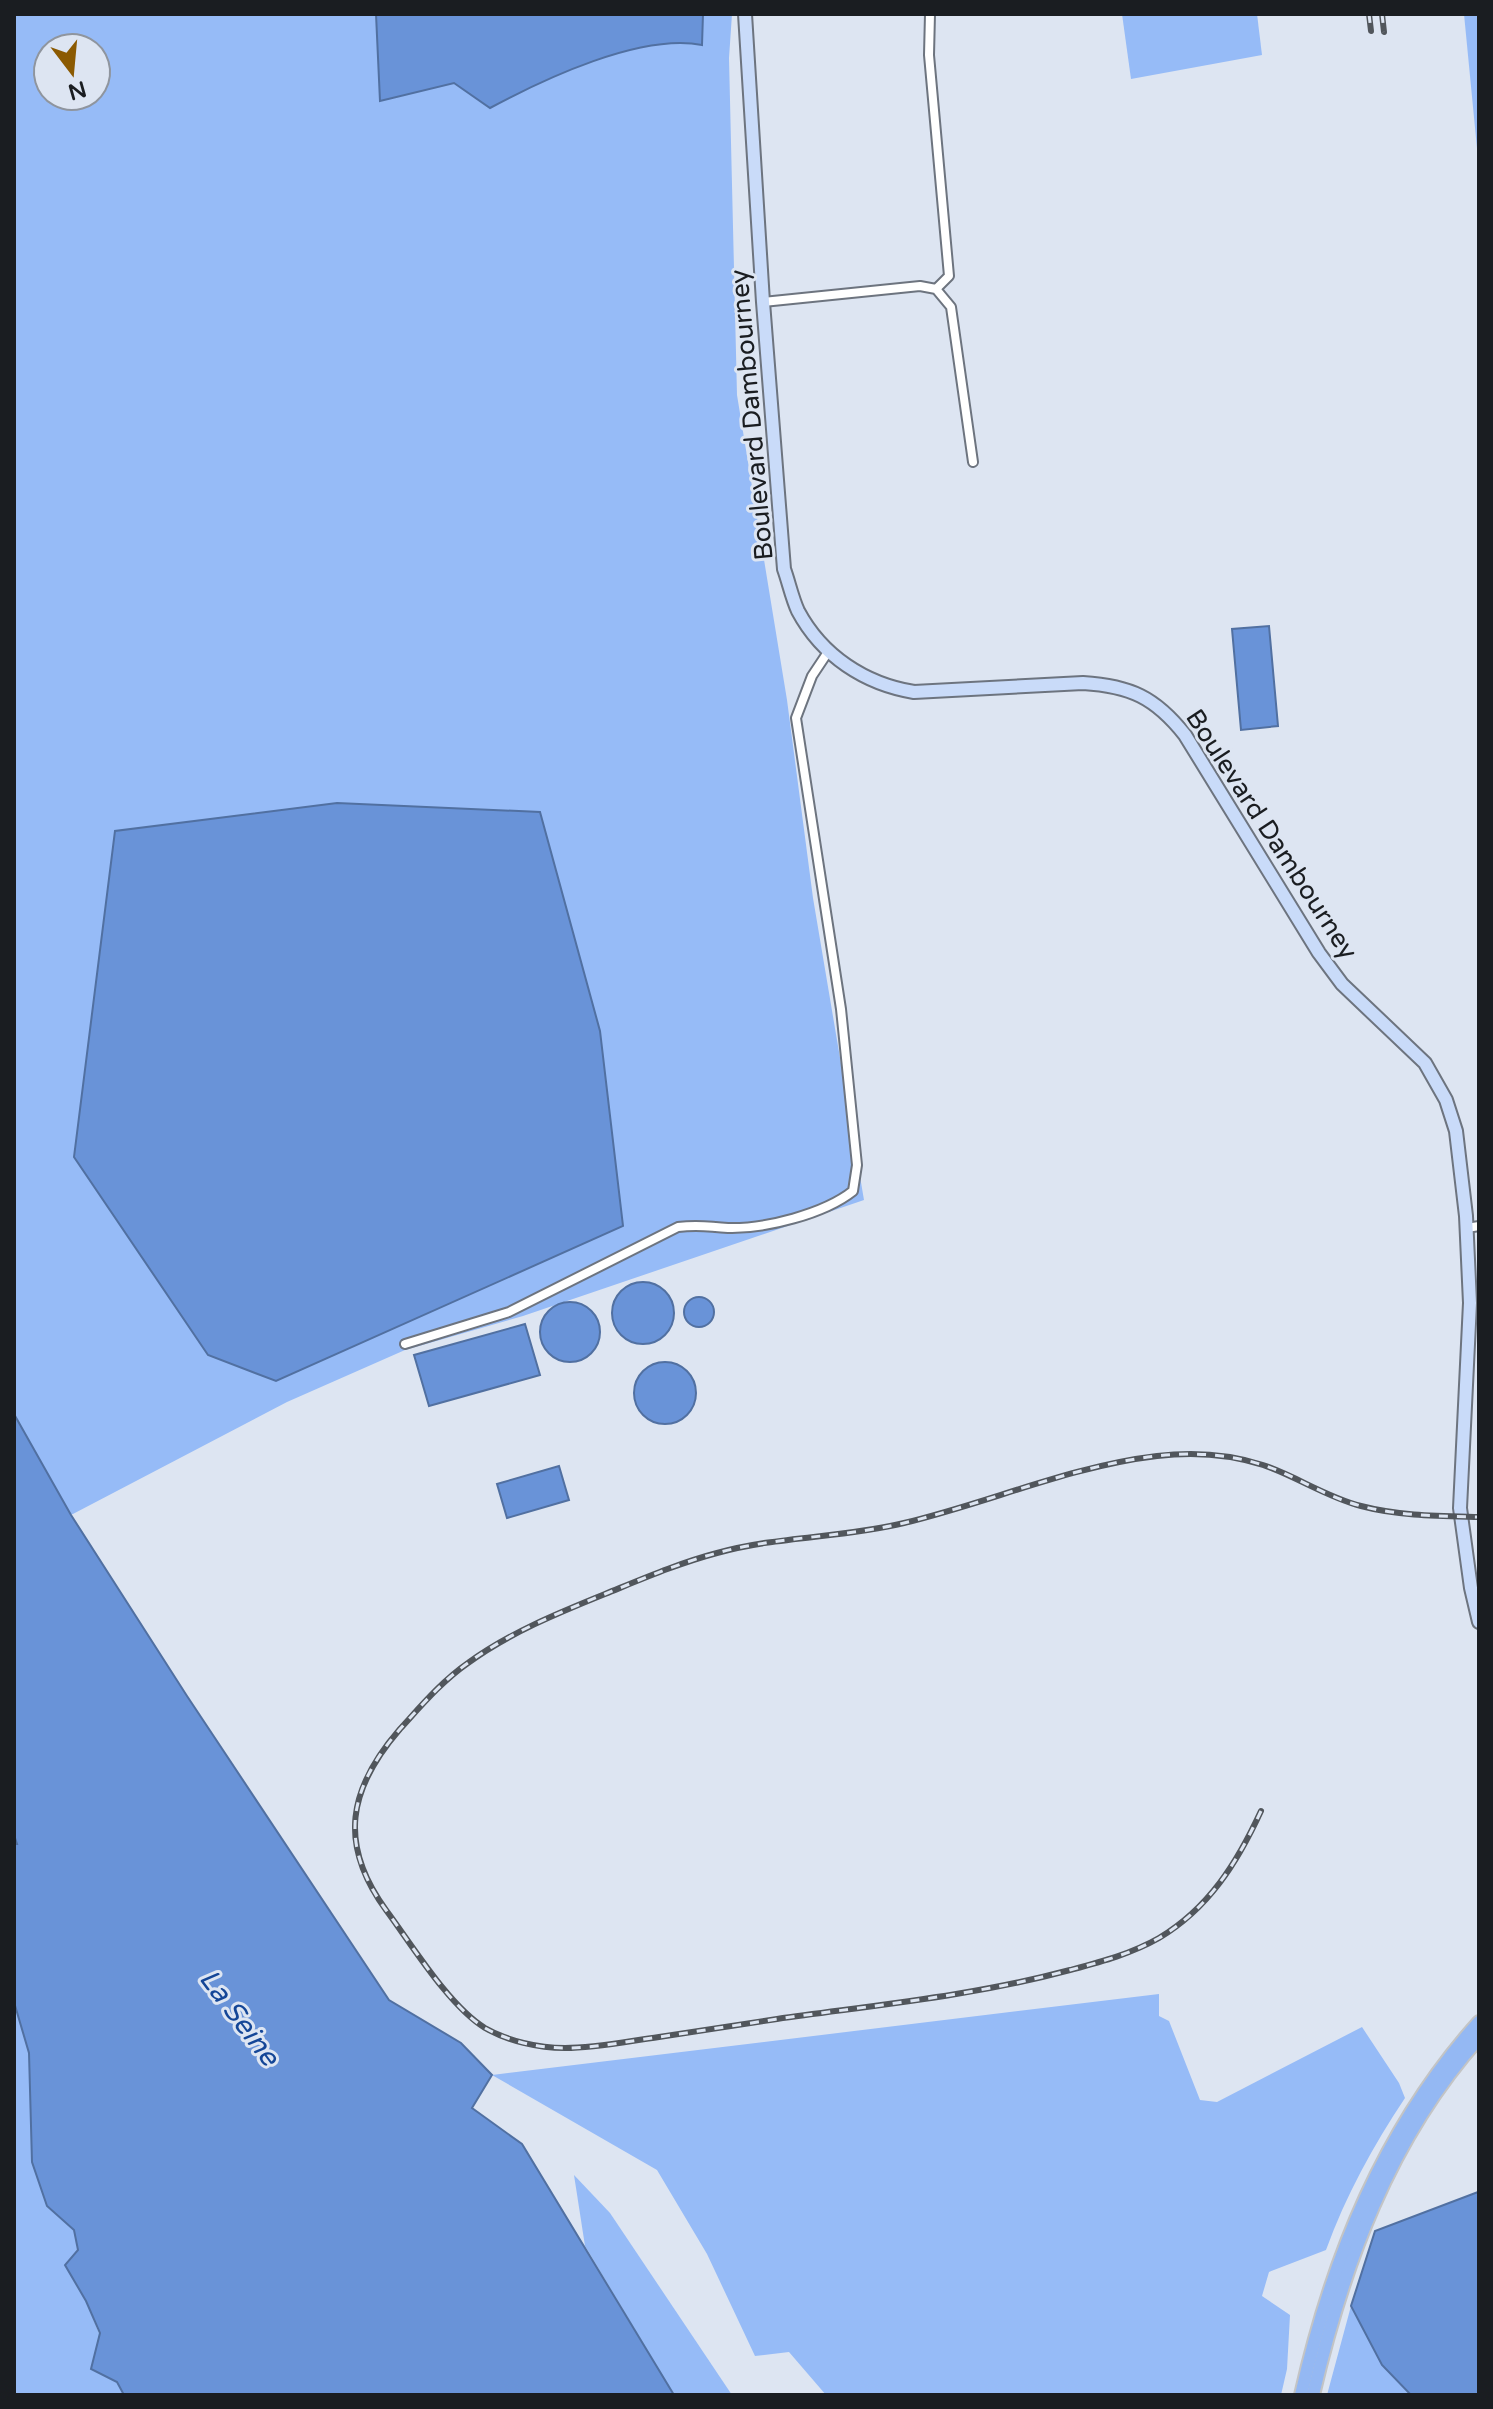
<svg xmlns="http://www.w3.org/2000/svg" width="1493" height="2409" viewBox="0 0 1493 2409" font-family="'Varela Round',sans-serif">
<rect width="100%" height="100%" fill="#dde5f2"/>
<g fill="#96bbf7" fill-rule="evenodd">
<path d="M14,14H376L380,101L454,83L490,108C544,79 640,33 701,45L703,14H732L729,58L737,395L787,700L813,898L864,1200L523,1316L405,1350L287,1402L71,1515L14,1414ZM48,48H96V96H48ZM540,812L600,1031L208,1355Z"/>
<path d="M1122,14H1257L1262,55L1131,79Z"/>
<path d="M1464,14H1479V169Z"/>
<path d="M1159,1994V2016L1169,2021L1200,2100L1217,2102L1362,2027L1399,2083L1405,2098C1373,2146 1346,2195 1326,2250L1269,2272L1262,2296L1290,2315L1287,2369L1281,2395H826L789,2352L755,2356L707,2254L657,2170L492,2075Z"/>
<path d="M14,2002L29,2053L32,2162L47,2206L74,2230L86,2301L124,2395H14Z"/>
<path d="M574,2175L610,2213L732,2395H674L585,2246Z"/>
<path d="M1351,2306L1382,2365L1411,2395H1327Z"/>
</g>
<g fill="#6993d8" stroke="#5170a1" stroke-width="2">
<path d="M376,14H703L702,45C641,33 544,79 490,108L454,83L380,101Z"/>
<path d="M1269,626L1278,726L1241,730L1232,629Z"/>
<path d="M337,803L540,812L600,1031L623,1226L276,1381L208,1355L74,1157L115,831Z"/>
<circle cx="643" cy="1313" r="31"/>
<circle cx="699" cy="1312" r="15"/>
<circle cx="570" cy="1332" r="30"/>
<path d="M525,1324L540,1375L429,1406L414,1355Z"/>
<circle cx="665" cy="1393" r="31"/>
<path d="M14,1414L71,1515L187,1696L389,2000L461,2043L492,2075L472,2108L522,2144L674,2395H124L117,2382L91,2369L100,2333L86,2301L65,2265L78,2250L74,2230L47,2206L32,2162L29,2053L14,2002V1844H17L14,1835Z"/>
<path d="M559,1466L569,1500L507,1518L497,1484Z"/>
<path d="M1478,2192L1479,2395H1411L1382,2365L1351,2306L1375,2231Z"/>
</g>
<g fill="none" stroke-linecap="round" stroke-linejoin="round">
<defs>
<g id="street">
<path d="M930,14L929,55L949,276L936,289"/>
<path d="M763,302L920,286L936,289L951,307L973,462"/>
<path d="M1467,1228L1479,1226"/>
<path d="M405,1344L509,1312L678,1227C701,1224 708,1227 728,1228C765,1229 824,1214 853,1191L857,1165L841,1009L796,718L812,676L828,652"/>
</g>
<path id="secondary" d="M745,14L763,302L784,569C789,583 792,598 798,611C822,656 865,684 914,692L1083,683C1130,686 1155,697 1185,735L1319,953L1342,984L1425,1063L1446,1100L1456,1131L1466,1216L1470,1303L1460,1508L1471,1588L1479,1622"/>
<g id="primary">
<path d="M1301,2395C1332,2258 1384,2128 1479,2022"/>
<path d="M1313,2395C1343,2266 1389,2138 1479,2038"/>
</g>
</defs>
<use href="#street" stroke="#6d747f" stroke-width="12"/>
<use href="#secondary" stroke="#6d747f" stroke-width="16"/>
<use href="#primary" stroke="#c3c4c5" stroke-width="16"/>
<use href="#street" stroke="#fff" stroke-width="8"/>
<use href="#secondary" stroke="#c9dbf9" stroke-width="12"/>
<use href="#primary" stroke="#94b8f3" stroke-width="12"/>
<defs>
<g id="rail">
<path d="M1369,14L1371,31"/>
<path d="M1382,14L1384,32"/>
<path d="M1261,1811C1237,1863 1209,1908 1159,1938C1131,1954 1100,1962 1070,1970C973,1996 876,2005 777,2019C738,2025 699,2031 659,2037C629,2041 596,2048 565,2048C538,2048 508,2041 485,2028C449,2006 412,1945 386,1910C338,1844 348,1789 400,1729C421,1706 442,1681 468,1663C509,1633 558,1613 605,1594C642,1579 679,1563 717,1553C778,1536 842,1538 904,1523C988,1503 1071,1466 1157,1456C1191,1452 1229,1454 1263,1465C1296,1476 1326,1497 1361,1506C1399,1516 1440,1516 1479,1517"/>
</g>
</defs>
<use href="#rail" stroke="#51565c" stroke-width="6"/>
<use href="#rail" stroke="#dde5f2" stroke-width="3" stroke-dasharray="9" stroke-linecap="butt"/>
</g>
<g text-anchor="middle" stroke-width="6" stroke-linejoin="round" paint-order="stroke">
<g font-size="26" fill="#1a1d21" stroke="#dde5f2">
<text transform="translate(751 415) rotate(-95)" y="9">Boulevard Dambourney</text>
<text transform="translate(1272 834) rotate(57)" y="9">Boulevard Dambourney</text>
</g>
<g font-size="28" font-style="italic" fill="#144697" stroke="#dde5f2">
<text transform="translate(240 2017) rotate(53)" y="10">La Seine</text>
</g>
</g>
<rect width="1493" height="2409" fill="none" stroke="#1a1d21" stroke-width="32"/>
<g transform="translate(72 72) rotate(164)"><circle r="38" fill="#dde5f2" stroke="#8f959e" stroke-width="2"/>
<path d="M0-6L14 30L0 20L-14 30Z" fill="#8b5a02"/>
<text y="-12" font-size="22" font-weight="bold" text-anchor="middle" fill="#1a1d21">N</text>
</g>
</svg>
